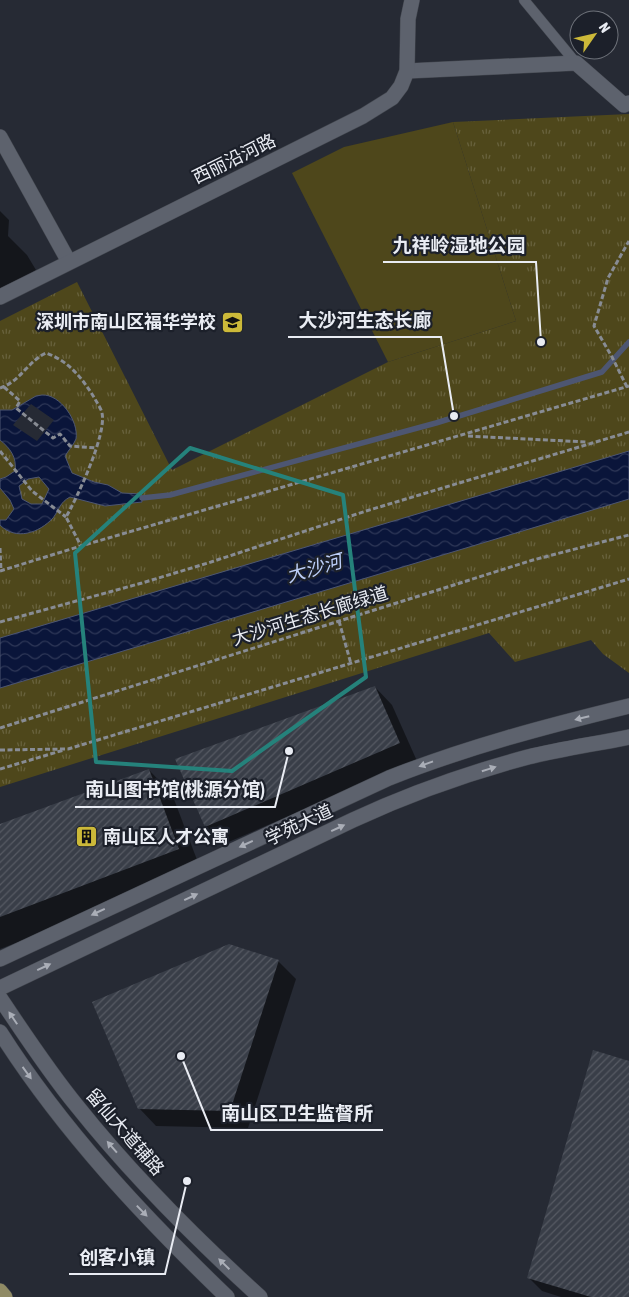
<svg xmlns="http://www.w3.org/2000/svg" width="629" height="1297" viewBox="0 0 629 1297" font-family="'Asap Condensed','Noto Sans SC',sans-serif">
<defs>
<pattern id="grass-tufts" width="24" height="20" patternUnits="userSpaceOnUse" patternTransform="scale(1.25)"><rect width="24" height="20" fill="#4e471b"/><path d="M3 7l-1-3M5 7V3M7 7l1-3M15 17l-1-3M17 17v-4M19 17l1-3" fill="none" stroke="#68623d"/></pattern>
<pattern id="water-waves" width="16" height="10" patternUnits="userSpaceOnUse" patternTransform="scale(1.25)"><rect width="16" height="10" fill="#0a153a"/><path d="M0 5q4-4 8 0t8 0" fill="none" stroke="#2e3757"/></pattern>
<pattern id="building-hatch" width="6" height="6" patternUnits="userSpaceOnUse" patternTransform="scale(1.25)"><rect width="6" height="6" fill="#393e48"/><path d="M-1 1l2-2M0 6l6-6M5 7l2-2" fill="none" stroke="#565a63"/></pattern>
</defs>
<rect width="100%" height="100%" fill="#262a34"/>
<path fill="url(#grass-tufts)" d="M629,114V673L603,654L591,640L515,662L489,633L0,787V321L77,282L172,470L388,362L516,321L453,122Z"/>
<path fill="#4e471b" d="M453,122L516,321L388,362L292,173L344,147Z"/>
<g fill="url(#water-waves)" stroke="#4d5672" fill-rule="evenodd">
<path d="M42,395C60,394 79,421 76,439C74,444 68,451 65,456L72,473L94,482L108,485L122,493L141,494L142,502L105,506L70,497C60,502 59,510 53,518C39,533 16,541 0,525V520H6L14,509L10,500L0,488V479L6,477L15,471C17,457 10,448 0,440V410H12L36,396ZM39,477L49,489L42,504H31L22,499L19,486L28,479Z"/>
<path d="M629,451V499L0,688V638Z"/>
</g>
<path fill="#262a34" d="M31,404L54,420L37,441L13,425Z"/>
<g fill="#0007">
<path d="M0,211L9,220L8,236L27,255L36,270L0,294Z"/>
<path d="M375,687L392,705L417,761L224,844L206,826Z"/>
<path d="M149,770L172,794L202,873L0,949V825Z"/>
<path d="M278,961L296,979L248,1128L156,1126L139,1108Z"/>
<path d="M629,1062V1297H561L542,1291L529,1278Z"/>
</g>
<g fill="none" stroke-linecap="round" stroke-linejoin="round">
<path stroke="#4d5672" stroke-width="5.5" d="M142,498L170,495L436,423L602,372L629,342"/>
</g>
<g fill="url(#building-hatch)">
<path d="M375,686L400,743L205,827L175,759Z"/>
<path d="M149,769L179,849L0,917V824Z"/>
<path d="M229,944L279,960L230,1111L138,1109L92,1002Z"/>
<path d="M593,1050L629,1061V1297H591L527,1278Z"/>
</g>
<g fill="none" stroke-linecap="round" stroke-linejoin="round">
<defs>
<path id="lane" d="M524,0L576,63"/>
<g id="street">
<path d="M407,71L576,63L624,105L629,103"/>
<path d="M0,137L69,262"/>
<path d="M0,297L363,116L392,98L401,86L407,71L408,19L412,0"/>
</g>
<g id="secondary">
<path d="M0,959L389,778C467,747 547,726 629,706"/>
<path d="M0,988L353,820C409,794 468,773 528,757C561,749 595,744 629,737"/>
<path d="M0,998C25,1035 49,1072 77,1106C132,1175 195,1238 260,1297"/>
<path d="M0,1032C63,1131 143,1216 227,1297"/>
</g>
<path id="primary" d="M0,1291L5,1297"/>
</defs>
<use href="#lane" stroke="#43474f" stroke-width="11"/>
<use href="#street" stroke="#43474f" stroke-width="16"/>
<use href="#secondary" stroke="#43474f" stroke-width="16"/>
<use href="#primary" stroke="#43474f" stroke-width="16"/>
<g stroke="#888c94" stroke-width="3" stroke-dasharray="5 2.5" stroke-linecap="butt">
<path d="M4,387L20,401L16,408L53,438L60,434L70,446L96,448"/>
<path d="M627,387L612,357L594,326L608,278L629,241"/>
<path d="M0,388C20,382 28,361 46,353C69,361 83,379 95,399C97,403 101,408 102,413C107,434 77,498 66,517L81,546"/>
<path d="M468,436L586,442"/>
<path d="M0,451L32,491L66,517"/>
<path d="M0,548L1,571"/>
<path d="M0,571L81,546L629,386"/>
<path d="M339,621L351,664"/>
<path d="M0,622L142,583L208,563L366,511L629,432"/>
<path d="M0,728L533,560L629,535"/>
<path d="M0,750L68,749L629,579"/>
<path d="M0,769L64,750"/>
</g>
<use href="#lane" stroke="#5d626d" stroke-width="10"/>
<use href="#street" stroke="#5d626d" stroke-width="15"/>
<use href="#secondary" stroke="#5d626d" stroke-width="15"/>
<use href="#primary" stroke="#908b65" stroke-width="15"/>
</g>
<defs><path id="oneway-solid" d="M-6-.8H1V-3.2L6.5 0L1 3.2V.8H-6Z" transform="scale(1.25)"/></defs>
<g fill="#aaaeb7">
<use href="#oneway-solid" transform="translate(582 718) rotate(166)"/>
<use href="#oneway-solid" transform="translate(426 764) rotate(160)"/>
<use href="#oneway-solid" transform="translate(489 769) rotate(-17)"/>
<use href="#oneway-solid" transform="translate(338 828) rotate(-25)"/>
<use href="#oneway-solid" transform="translate(246 844) rotate(155)"/>
<use href="#oneway-solid" transform="translate(191 897) rotate(-25)"/>
<use href="#oneway-solid" transform="translate(98 912) rotate(155)"/>
<use href="#oneway-solid" transform="translate(44 967) rotate(-25)"/>
<use href="#oneway-solid" transform="translate(13 1018) rotate(-124)"/>
<use href="#oneway-solid" transform="translate(27 1073) rotate(54)"/>
<use href="#oneway-solid" transform="translate(112 1147) rotate(-131)"/>
<use href="#oneway-solid" transform="translate(142 1211) rotate(46)"/>
<use href="#oneway-solid" transform="translate(224 1264) rotate(-136)"/>
</g>
<path fill="none" stroke="#25827b" stroke-width="4" stroke-linejoin="round" d="M190,448L343,495L366,677L232,771L96,762L75,553Z"/>
<defs>
<symbol id="school-square" viewBox="-11 -11 22 22"><rect x="-9" y="-9" width="18" height="18" rx="4" fill="#ccb939" stroke="#1c202a"/><path d="M0-5L7-2L0 1L-7-2ZM-4 1L0 2.5L4 1V4Q0 6-4 4Z" fill="#111"/></symbol>
<symbol id="building-square" viewBox="-11 -11 22 22"><rect x="-9" y="-9" width="18" height="18" rx="4" fill="#ccb939" stroke="#1c202a"/><path d="M-4-6H4V6H1V3H-1V6H-4ZM-2.5-4.3h1.7v1.8h-1.7ZM.8-4.3h1.7v1.8H.8ZM-2.5-1h1.7V.8h-1.7ZM.8-1h1.7V.8H.8Z" fill="#111"/></symbol>
</defs>
<g fill-rule="evenodd">
<use href="#school-square" x="220" y="310" width="25" height="25"/>
<use href="#building-square" x="74" y="824" width="25" height="25"/>
</g>
<g text-anchor="middle" stroke-width="4.5" stroke-linejoin="round" paint-order="stroke">
<g font-size="18" fill="#e9ecf3" stroke="#1c202a">
<text transform="translate(234 159) rotate(-26)" y="6">西丽沿河路</text>
<text transform="translate(310 616) rotate(-17)" y="6">大沙河生态长廊绿道</text>
<text transform="translate(299 825) rotate(-25)" y="6">学苑大道</text>
<text transform="translate(125 1132) rotate(49)" y="6">留仙大道辅路</text>
</g>
<g font-size="18" font-weight="bold" fill="#e9ecf3" stroke="#1c202a" text-anchor="end">
<text x="216" y="328">深圳市南山区福华学校</text>
<text x="103" y="843" text-anchor="start">南山区人才公寓</text>
</g>
<g font-size="19" font-style="italic" fill="#bccef8" stroke="#1c202a">
<text transform="translate(314 568) rotate(-16)" y="7">大沙河</text>
</g>
</g>
<path fill="none" stroke="#e9ecf3" stroke-width="2" d="M541 342L536 262H383M454 416L441 337H288M289 751L275 807H75M181 1056L211 1130H383M187 1181L165 1274H69"/>
<g fill="#e9ecf3" stroke="#1c202a" stroke-width="2">
<circle cx="541" cy="342" r="5"/>
<circle cx="454" cy="416" r="5"/>
<circle cx="289" cy="751" r="5"/>
<circle cx="181" cy="1056" r="5"/>
<circle cx="187" cy="1181" r="5"/>
</g>
<g font-size="19" text-anchor="middle" font-weight="bold" fill="#e9ecf3" stroke="#1c202a" stroke-width="4.5" stroke-linejoin="round" paint-order="stroke">
<text x="459" y="252">九祥岭湿地公园</text>
<text x="365" y="327">大沙河生态长廊</text>
<text x="175" y="796">南山图书馆(桃源分馆)</text>
<text x="297" y="1120">南山区卫生监督所</text>
<text x="117" y="1264">创客小镇</text>
</g>
<g transform="translate(594 35) rotate(56)"><circle r="24" fill="#1c202a" stroke="#6e727a"/>
<path d="M0-4L9 19L0 12L-9 19Z" fill="#ccb939"/>
<text y="-8" font-size="14" font-weight="bold" text-anchor="middle" fill="#e9ecf3">N</text>
</g>
</svg>
